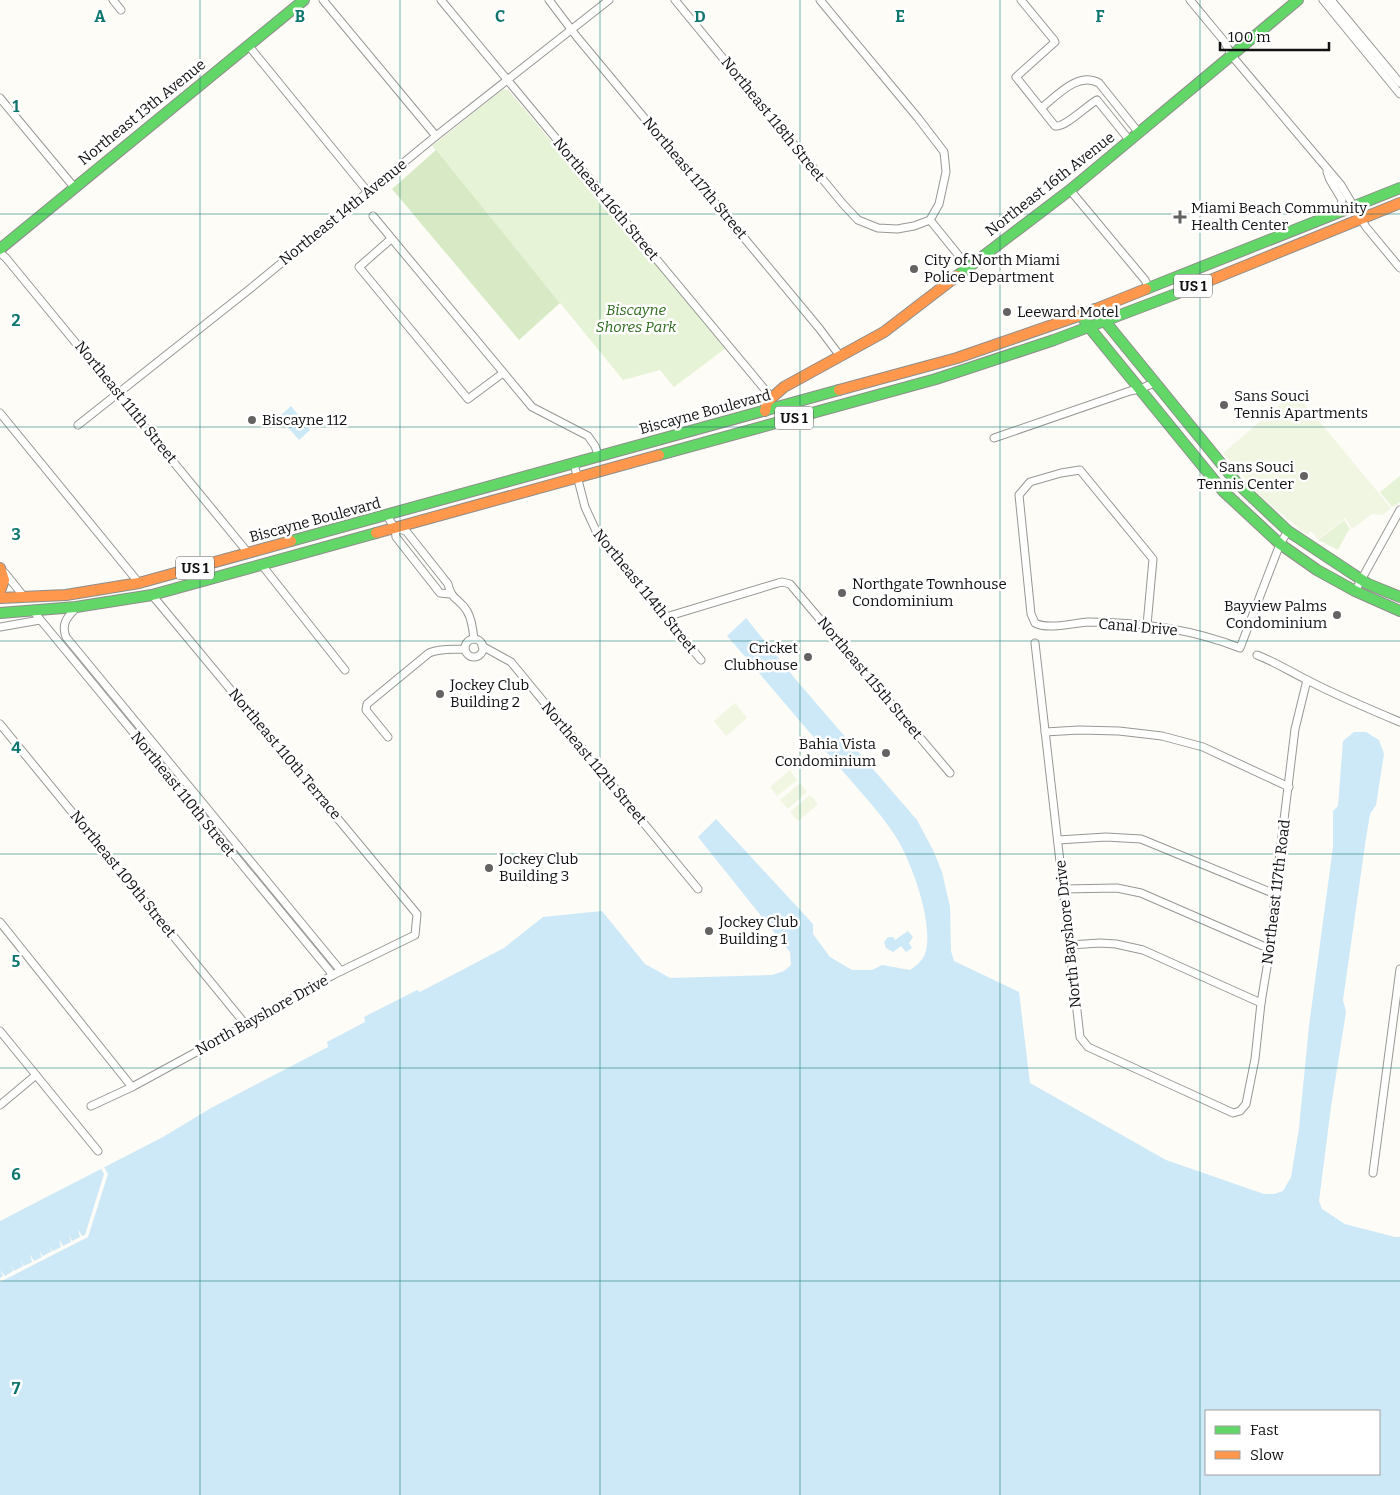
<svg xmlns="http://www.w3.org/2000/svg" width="1400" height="1495" viewBox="0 0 1400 1495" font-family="Bitter,serif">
<rect width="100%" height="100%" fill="#fdfcf7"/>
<g fill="#e7f3d7">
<path d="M503,89L508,90L726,348L674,387L660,370L623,380L432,146Z"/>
<path d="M1400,476V502L1392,507L1380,492Z"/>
<path d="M1344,520L1350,529L1348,531L1338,550L1318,540Z"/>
</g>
<path fill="#d8eac5" d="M436,150L560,303L519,340L392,189Z"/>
<g fill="#f0f6e1">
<path d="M1295,392L1391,508L1383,515L1372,514L1352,529L1345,518L1318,539L1311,531L1307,535L1263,499L1223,453Z"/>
<path d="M735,703L747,718L726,736L714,721Z"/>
<path d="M790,770L797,780L777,796L770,787Z"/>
<path d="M800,783L807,792L788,809L780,800Z"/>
<path d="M810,795L818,804L798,821L790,812Z"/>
</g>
<g fill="#cde8f7" fill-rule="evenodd">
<path d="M291,406L310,430L299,440L279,417Z"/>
<path d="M746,618L797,681L917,820L933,850L942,872L950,907L951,951L954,961L1019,992L1030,1083L1166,1160L1264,1194H1274L1283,1191L1291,1177L1299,1128L1309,1026L1333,847V811L1338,806L1343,741L1354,732H1366L1379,740L1384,754L1376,805L1370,814L1366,838L1343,1000L1346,1012L1331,1107L1319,1201L1322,1209L1345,1224L1395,1237H1400V1495H0V1221L163,1137L211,1108L328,1047L327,1042L365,1022L364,1017L417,990L420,992L504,948L543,917L602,911L645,964L670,978L772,975L784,971L791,965L790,952L698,837L716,819L813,924V934L830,957L852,970H872L882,965L910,970C916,966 922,961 925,954C935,925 911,859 894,834C877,808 854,785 834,761C798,719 763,677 727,636ZM1206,1411H1379V1474H1206Z"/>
<path d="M908,931L913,937L909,943L912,948L906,952L901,946L893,952L886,948L884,942L888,937H893L895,940Z"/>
</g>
<path fill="#fdfcf7" d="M104,1167L108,1174L88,1237L0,1282V1278L3,1276L0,1270L5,1276L13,1271L11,1264L14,1271L23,1266L20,1259L24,1266L32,1262L30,1254L34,1261L42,1257L39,1250L43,1256L52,1251L48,1245L53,1251L61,1247L59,1239L63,1246L71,1242L69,1234L72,1241L80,1237L78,1229L82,1236L85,1235L104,1174L101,1169Z"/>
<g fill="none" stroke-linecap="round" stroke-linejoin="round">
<defs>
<g id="street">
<path d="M113,0L121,10"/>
<path d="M323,0L436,136"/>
<path d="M441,0L771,397"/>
<path d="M549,0L577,37L819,328L840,356"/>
<path d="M675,0L843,204L858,220L878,228L897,229L914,226L930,220L939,204L946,172L944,152L918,118L820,0"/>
<path d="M1021,0L1054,40L1055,42L1016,77L1055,126C1065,128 1086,106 1097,100L1130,141"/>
<path d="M1190,0L1224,41L1232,56L1341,185L1366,227L1400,268"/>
<path d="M1323,0L1400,94"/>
<path d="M1331,0L1400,83"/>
<path d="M248,45L368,192"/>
<path d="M0,98L74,187"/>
<path d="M1041,108C1057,96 1078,71 1099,83L1139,133"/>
<path d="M1327,172L1330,180L1342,200L1341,206L1336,213"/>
<path d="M1070,190L1145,280L1149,288"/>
<path d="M373,216L532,407L588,436L595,446L599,457"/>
<path d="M930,220L968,267"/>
<path d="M391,239L359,267L468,399L503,373"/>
<path d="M0,253L6,258L249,554"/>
<path d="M0,413L139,583"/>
<path d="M78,425L251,288L436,136L609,0"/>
<path d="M994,438L1130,391L1140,389L1154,383"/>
<path d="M574,464L585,507L597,533L701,660"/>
<path d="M387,516L395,528L396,537L440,593L450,594"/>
<path d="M398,529L406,531L448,584C451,600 460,599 467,611C472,619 473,630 474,639"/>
<path d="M261,564L345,670"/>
<path d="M5,573L25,598"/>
<path d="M1355,591L1400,510"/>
<path d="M76,608C67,617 61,624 66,637L341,971"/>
<path d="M34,612L333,975"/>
<path d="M666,617L778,583L782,582L790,584L950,773"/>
<path d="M1147,625L1153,559L1080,470L1061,473L1030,482L1019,495L1031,614L1035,623C1047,630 1074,623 1088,622C1140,622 1192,629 1240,648L1280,544L1288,531"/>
<path d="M0,627L40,620"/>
<circle cx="474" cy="648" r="9"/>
<path d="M1035,643L1080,1037L1088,1047L1233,1113L1240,1111L1246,1104L1255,1059L1261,1003L1270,949L1275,894L1295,729L1307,680"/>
<path d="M482,646L511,662L698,889"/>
<path d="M1257,655C1275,662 1291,672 1309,681C1338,696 1369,709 1400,722"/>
<path d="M0,724L246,1025"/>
<path d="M1045,732L1079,730L1119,731L1162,736L1203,747L1289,787"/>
<path d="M388,737L366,710L367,704L429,653C441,648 453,650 465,649"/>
<path d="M1058,840L1106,837L1141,839L1275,894"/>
<path d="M1063,889L1117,888L1141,893L1270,949"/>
<path d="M0,922L132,1087"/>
<path d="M1070,945L1100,943L1116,944L1143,950L1261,1003"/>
<path d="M0,1031L98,1151"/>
<path d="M0,1105L36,1075"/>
<path d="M91,1106L132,1087L246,1025L333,975L415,935L417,914L152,595"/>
<path d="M1373,1173L1400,969"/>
</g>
<g id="fast">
<path d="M0,249L304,0"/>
<path d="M957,276L1070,190L1298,0"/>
<path d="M1146,289L1400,188"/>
<path d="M1095,309L1237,483L1288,531L1368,584L1400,597"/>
<path d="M1081,315L1089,327L1223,491L1280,544L1317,570L1355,591L1400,611"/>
<path d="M659,455L936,379L1054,340L1181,292"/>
<path d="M291,541L839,390"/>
<path d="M0,613L76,607L152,595L376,533"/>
</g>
<g id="slow">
<path d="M1181,292L1400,203"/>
<path d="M839,390L957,358L1081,315L1146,289"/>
<path d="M765,411L767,402L784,387L884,332L957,276"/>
<path d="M376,533L659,455"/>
<path d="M0,568L4,580L0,591"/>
<path d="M0,598L66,595L139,583L291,541"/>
</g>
</defs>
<use href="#street" stroke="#979795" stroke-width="9"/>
<use href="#fast" stroke="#8e8d8b" stroke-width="12"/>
<use href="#slow" stroke="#8e8d8b" stroke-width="12"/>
<use href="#street" stroke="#fffffe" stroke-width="7"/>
<use href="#fast" stroke="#63d668" stroke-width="10"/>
<use href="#slow" stroke="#ff974d" stroke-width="10"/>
</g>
<path fill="none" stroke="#0f766e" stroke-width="1" stroke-opacity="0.55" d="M200,0V1495M400,0V1495M600,0V1495M800,0V1495M1000,0V1495M1200,0V1495M0,214H1400M0,427H1400M0,641H1400M0,854H1400M0,1068H1400M0,1281H1400"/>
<g fill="#646362" stroke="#fff" stroke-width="2">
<path d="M1177.5 209.5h5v5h5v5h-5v5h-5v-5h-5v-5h5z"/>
<circle cx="914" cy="269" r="5"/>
<circle cx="1007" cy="312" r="5"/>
<circle cx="1224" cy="405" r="5"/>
<circle cx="252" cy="420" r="5"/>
<circle cx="1304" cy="476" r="5"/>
<circle cx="842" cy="593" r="5"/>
<circle cx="1337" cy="615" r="5"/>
<circle cx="808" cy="657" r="5"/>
<circle cx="440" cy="694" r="5"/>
<circle cx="886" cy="753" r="5"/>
<circle cx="489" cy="868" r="5"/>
<circle cx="709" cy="931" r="5"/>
</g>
<g text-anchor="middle" stroke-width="5" stroke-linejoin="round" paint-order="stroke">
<g fill="#fff" stroke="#585858" stroke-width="1">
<rect x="1174" y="274.5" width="38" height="23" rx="4"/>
<rect x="775" y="406.5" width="38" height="23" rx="4"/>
<rect x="176" y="556.5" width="38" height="23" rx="4"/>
</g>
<g font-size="14" font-weight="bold" fill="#111">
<text x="1193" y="291">US 1</text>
<text x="794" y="423">US 1</text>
<text x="195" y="573">US 1</text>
</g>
<g font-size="15" fill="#111" stroke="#fff">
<text transform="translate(142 112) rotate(-39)" y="5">Northeast 13th Avenue</text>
<text transform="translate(773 119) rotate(51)" y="5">Northeast 118th Street</text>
<text transform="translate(695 178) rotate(50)" y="5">Northeast 117th Street</text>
<text transform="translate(1050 184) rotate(-38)" y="5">Northeast 16th Avenue</text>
<text transform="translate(606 199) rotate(50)" y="5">Northeast 116th Street</text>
<text transform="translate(343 212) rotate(-39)" y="5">Northeast 14th Avenue</text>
<text transform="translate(126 402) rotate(51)" y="5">Northeast 111th Street</text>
<text transform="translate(705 412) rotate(-15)" y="5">Biscayne Boulevard</text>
<text transform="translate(315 520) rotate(-15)" y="5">Biscayne Boulevard</text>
<text transform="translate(645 591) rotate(51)" y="5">Northeast 114th Street</text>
<text transform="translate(1138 627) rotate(5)" y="5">Canal Drive</text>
<text transform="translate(870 678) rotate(50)" y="5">Northeast 115th Street</text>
<text transform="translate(285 754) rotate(50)" y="5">Northeast 110th Terrace</text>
<text transform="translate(594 763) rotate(50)" y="5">Northeast 112th Street</text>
<text transform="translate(183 794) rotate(51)" y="5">Northeast 110th Street</text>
<text transform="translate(123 874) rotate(51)" y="5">Northeast 109th Street</text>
<text transform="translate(1276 892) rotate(-83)" y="5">Northeast 117th Road</text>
<text transform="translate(1068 934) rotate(-96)" y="5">North Bayshore Drive</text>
<text transform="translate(262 1015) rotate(-29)" y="5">North Bayshore Drive</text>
</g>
<g font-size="15" fill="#111" stroke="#fff" text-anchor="start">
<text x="1191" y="213">Miami Beach Community<tspan x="1191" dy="17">Health Center</tspan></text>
<text x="924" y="265">City of North Miami<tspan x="924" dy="17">Police Department</tspan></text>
<text x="1017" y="317">Leeward Motel</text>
<text x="1234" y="401">Sans Souci<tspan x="1234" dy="17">Tennis Apartments</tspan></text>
<text x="262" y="425">Biscayne 112</text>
<text x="1294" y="472" text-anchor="end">Sans Souci<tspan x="1294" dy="17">Tennis Center</tspan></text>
<text x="852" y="589">Northgate Townhouse<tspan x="852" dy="17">Condominium</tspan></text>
<text x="1327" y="611" text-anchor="end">Bayview Palms<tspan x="1327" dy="17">Condominium</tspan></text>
<text x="798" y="653" text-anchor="end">Cricket<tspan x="798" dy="17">Clubhouse</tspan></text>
<text x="450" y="690">Jockey Club<tspan x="450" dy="17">Building 2</tspan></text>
<text x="876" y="749" text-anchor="end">Bahia Vista<tspan x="876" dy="17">Condominium</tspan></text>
<text x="499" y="864">Jockey Club<tspan x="499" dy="17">Building 3</tspan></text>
<text x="719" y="927">Jockey Club<tspan x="719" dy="17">Building 1</tspan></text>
</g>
<g font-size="15" font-style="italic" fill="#2f6b1f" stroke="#fff">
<text x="636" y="315">Biscayne<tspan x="636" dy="17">Shores Park</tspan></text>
</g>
</g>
<g font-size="16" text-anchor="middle" font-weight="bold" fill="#0f766e" stroke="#fff" stroke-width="5" stroke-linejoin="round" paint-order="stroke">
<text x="100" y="22">A</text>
<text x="300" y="22">B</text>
<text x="500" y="22">C</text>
<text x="700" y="22">D</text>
<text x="900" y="22">E</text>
<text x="1100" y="22">F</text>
<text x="16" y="112">1</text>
<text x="16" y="326">2</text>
<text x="16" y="540">3</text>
<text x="16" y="753">4</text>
<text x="16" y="967">5</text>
<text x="16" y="1180">6</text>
<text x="16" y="1394">7</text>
</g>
<rect x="1205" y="1410" width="175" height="65" fill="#ffffff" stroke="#a0a0a0"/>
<rect x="1215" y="1426" width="25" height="8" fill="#63d668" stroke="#a0a0a0"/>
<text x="1250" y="1435" font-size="15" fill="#111111">Fast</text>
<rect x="1215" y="1451" width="25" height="8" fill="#ff974d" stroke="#a0a0a0"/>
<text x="1250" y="1460" font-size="15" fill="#111111">Slow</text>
<path d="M1220 42v8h109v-8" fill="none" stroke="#111111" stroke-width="2.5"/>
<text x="1228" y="42" font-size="15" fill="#111111" stroke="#ffffff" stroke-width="4" paint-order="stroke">100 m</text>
</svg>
